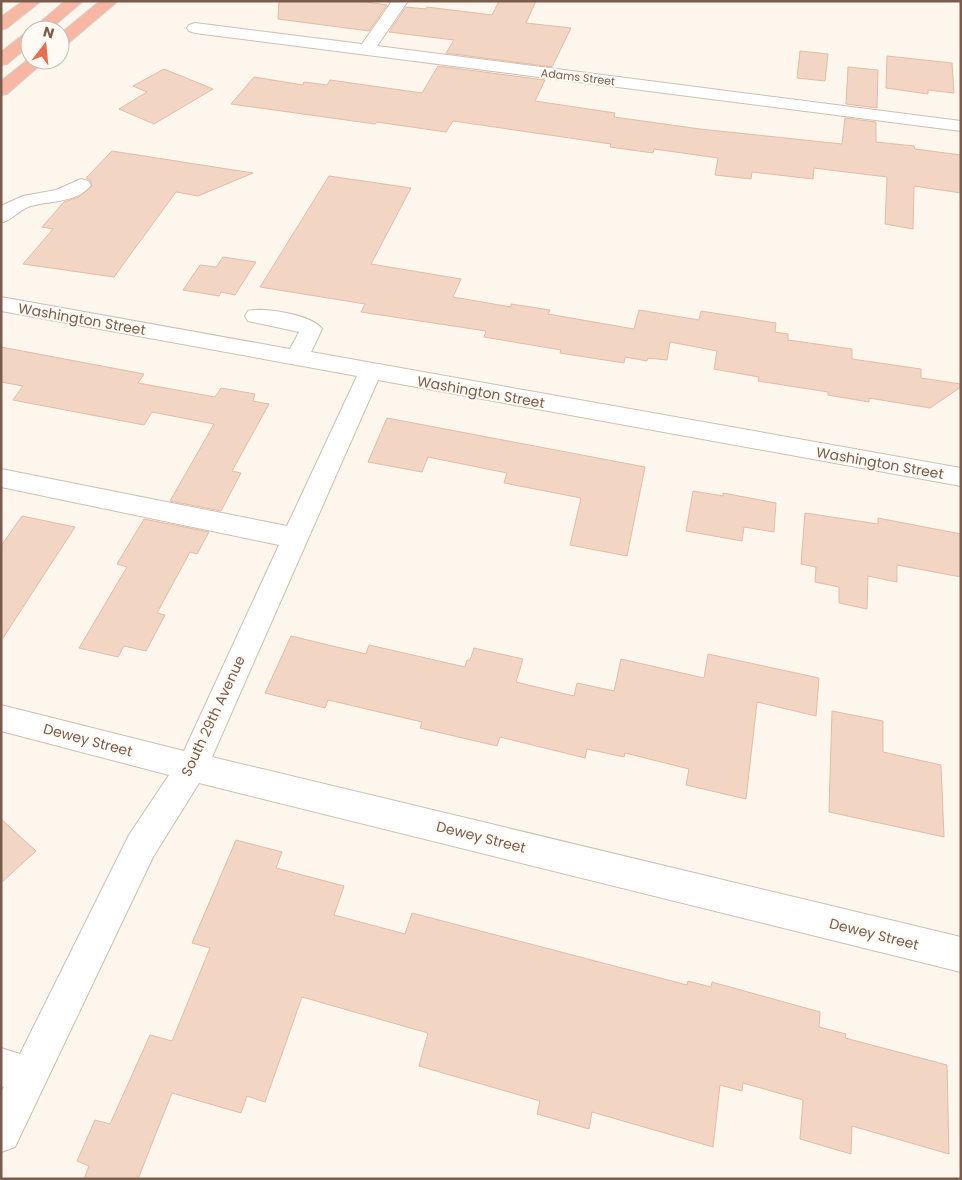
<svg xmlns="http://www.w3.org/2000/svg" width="962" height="1180" viewBox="0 0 962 1180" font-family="Poppins,sans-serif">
<rect width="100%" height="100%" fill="#fdf6ec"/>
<g fill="#f3d5c3" stroke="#e6bba3">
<path d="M279,1H361L387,5L369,31L278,19Z"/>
<path d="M499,1H536L526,23L571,28L552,67L446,53L454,40L389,32L406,7L426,9L427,7L492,15Z"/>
<path d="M800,51L828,54L825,81L797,78Z"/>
<path d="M887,56L952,63L954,93L928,90V94L886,88Z"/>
<path d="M438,66L545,80L535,101L615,113L614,117L700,129L842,144L845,118L876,122V142L914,146L915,149L961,155V193L914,186L913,229L885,224L887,177L814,168L813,179L752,172L751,179L715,175L718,158L654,149L653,153L610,147L611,144L453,121L446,132L377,122L375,124L231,104L254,77L303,85L304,82L327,85L330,80L422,93Z"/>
<path d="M848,67L878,70L877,108L846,104Z"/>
<path d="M164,69L213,89L154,124L119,109L147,92L133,86Z"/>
<path d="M112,151L253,173L198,196L176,192L114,277L23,264L53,229L42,227L64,202L79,197L92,186L90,180L86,178Z"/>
<path d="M329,176L411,188L371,264L461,279L453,297L511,307V304L550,310L548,314L634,329L639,310L699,320L701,311L776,323L775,332L788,334V340L852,349V359L921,369V378L961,384V387L930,408L869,398V402L828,395V392L758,381L759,377L714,369L717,351L670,342L667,360L648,358L647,361L625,357L624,363L560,353L561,350L484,337L486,331L361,312L365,304L260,287Z"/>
<path d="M223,257L256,262L235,295L221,292L219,296L183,290L200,265L216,267Z"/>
<path d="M1,347L144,374L138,383L215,397L221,388L255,394L253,401L269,404L232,471L241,473L221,511L170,501L214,424L152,412L144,425L13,400L23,386L1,382Z"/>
<path d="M387,418L645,467L627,556L570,545L581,498L504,483L507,473L428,457L422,472L368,462Z"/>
<path d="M693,491L723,496V493L776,503L774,532L744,527L742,541L686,531Z"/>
<path d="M805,513L878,524V518L961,534V577L897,565V582L868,576L867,609L839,603V587L815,582L816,567L801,564Z"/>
<path d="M22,516L75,527L1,641V546Z"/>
<path d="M144,519L209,532L197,554L190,552L157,613L165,615L146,651L124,646L118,657L79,648L127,567L117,564Z"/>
<path d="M291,636L366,654L369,645L465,667L467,660H470L474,648L523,659L516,682L574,696L577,683L614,691L621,659L704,678L708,654L819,678L816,716L757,702L746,799L686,785L689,769L625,753L624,757L587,749L585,758L500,737L497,746L420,728L422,722L328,700L325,708L265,693Z"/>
<path d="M832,711L883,721V752L941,765L944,837L829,812Z"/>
<path d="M1,819L36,851L1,883Z"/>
<path d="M236,840L282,852L276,868L344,886L334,915L405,934L412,913L687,985L688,981L711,987L712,982L820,1012L819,1027L846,1034L845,1038L947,1065L949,1154L852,1126L851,1154L800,1139L803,1100L743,1083L742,1091L720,1085L713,1147L592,1112L589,1129L537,1114L540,1101L419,1066L428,1033L302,997L265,1102L247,1096L241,1113L172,1093L138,1179H84L89,1166L77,1161L95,1120L110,1124L150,1035L172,1041L210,948L192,943Z"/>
</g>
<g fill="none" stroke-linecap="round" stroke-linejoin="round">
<defs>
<g id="minor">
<path d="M392,1H408L377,46L961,121V131L195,33L189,31L187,28L189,25L195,23L362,44Z"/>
<path d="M81,179L88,181L91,185C77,204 48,200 28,207C18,211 12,220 1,223V206L3,205L23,196L56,190Z"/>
<path d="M1,297L290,349L299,332L248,321L245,316L248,311C264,307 313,315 322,329L311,352L961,468V486L378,380L212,757L961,937V972L199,783L153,857L15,1147L1,1152V1091L4,1087L1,1086V1048L20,1054L129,835L169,775L1,731V705L184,751L279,545L1,487V469L287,526L357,376L1,311Z"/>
</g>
<g id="highway">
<path d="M23,1H41L7,28L1,30V17Z"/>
<path d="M65,1H83L49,30H31Z"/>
<path d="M100,1H118L66,45L60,47V34Z"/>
<path d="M30,32V45L7,64L1,65V52L24,34Z"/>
<path d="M30,58V60H46L7,94L1,95V81Z"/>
</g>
</defs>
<use href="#minor" stroke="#d1beb0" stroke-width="2"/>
<use href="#highway" stroke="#dad1cd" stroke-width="2"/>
<use href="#minor" fill="#fff" fill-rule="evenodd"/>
<use href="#highway" fill="#f7b7a3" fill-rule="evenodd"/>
</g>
<g text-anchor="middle" stroke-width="4" stroke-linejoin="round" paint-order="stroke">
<g font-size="11" fill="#7a5c4d" stroke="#fffaf3">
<text transform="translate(578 77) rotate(7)" y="4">Adams Street</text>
</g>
<g font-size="14" fill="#7a5c4d" stroke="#fffaf3">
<text transform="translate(82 319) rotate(10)" y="5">Washington Street</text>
<text transform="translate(481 392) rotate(10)" y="5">Washington Street</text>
<text transform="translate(880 463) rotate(10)" y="5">Washington Street</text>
<text transform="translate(213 716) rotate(-65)" y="5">South 29th Avenue</text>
<text transform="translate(88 740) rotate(15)" y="5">Dewey Street</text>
<text transform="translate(481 837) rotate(14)" y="5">Dewey Street</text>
<text transform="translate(874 934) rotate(14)" y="5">Dewey Street</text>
</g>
</g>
<rect width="962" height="1180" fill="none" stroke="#7a5c4d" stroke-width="5"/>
<g transform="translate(45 45) rotate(16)"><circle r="24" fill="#fffaf3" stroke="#cabbb1"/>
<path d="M0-4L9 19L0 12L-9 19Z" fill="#e76f51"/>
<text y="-8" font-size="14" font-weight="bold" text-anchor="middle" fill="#7a5c4d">N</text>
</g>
</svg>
